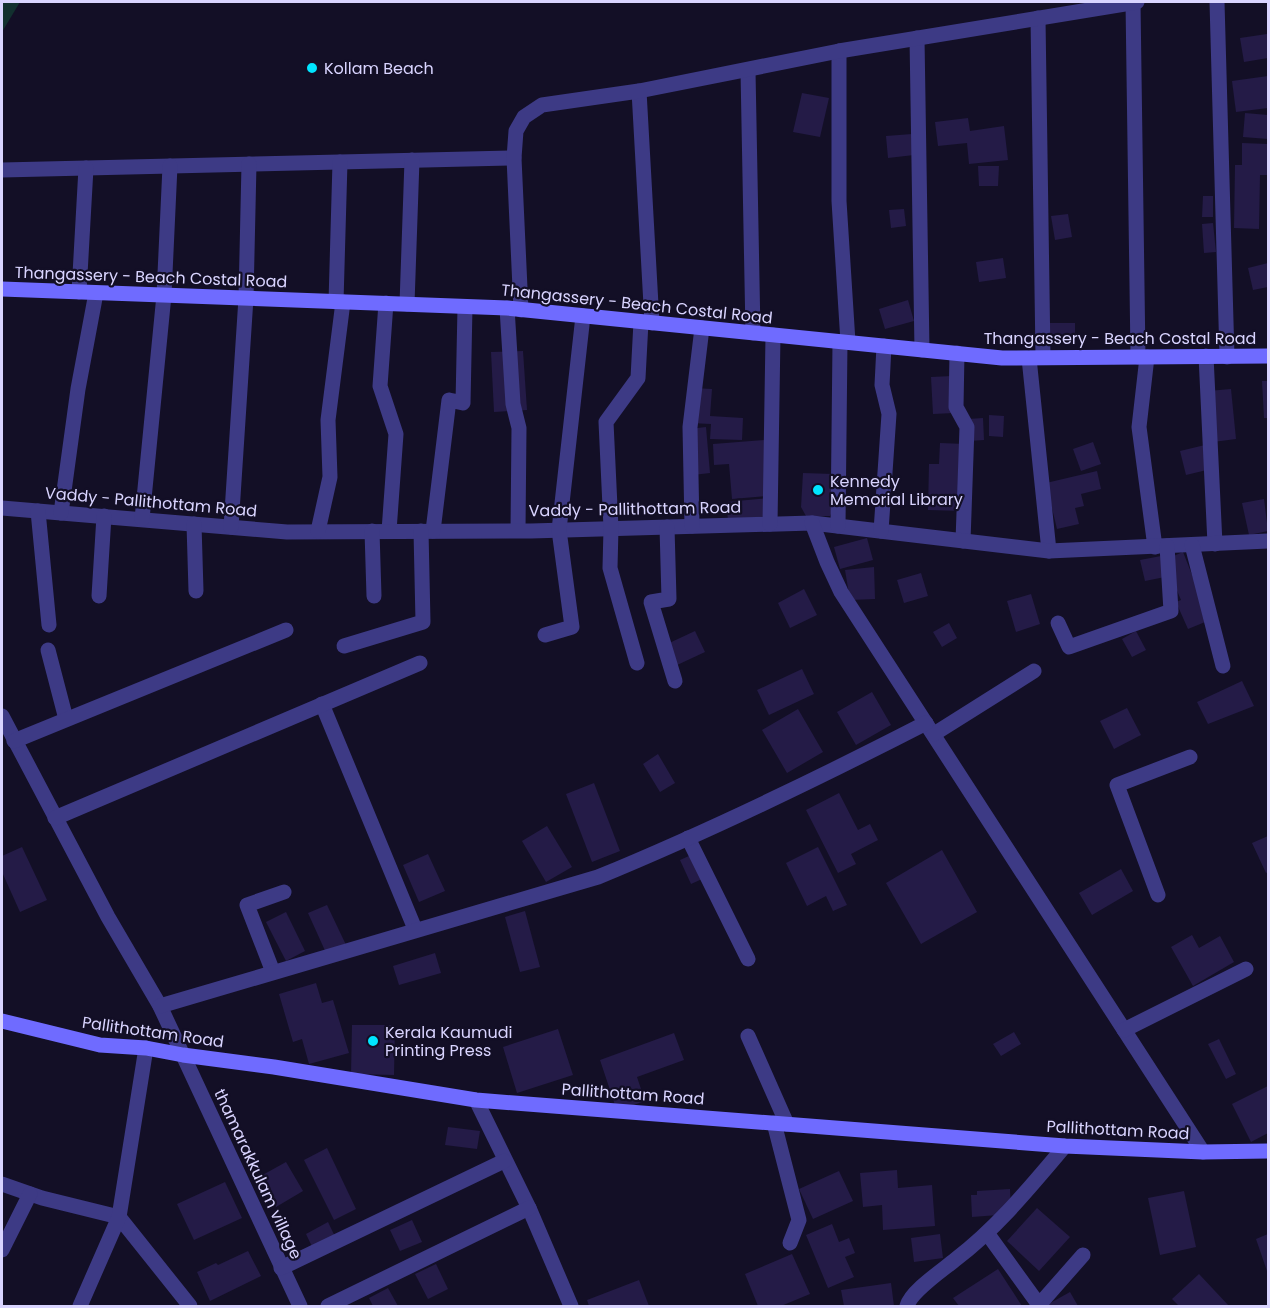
<svg xmlns="http://www.w3.org/2000/svg" width="1270" height="1308" viewBox="0 0 1270 1308" font-family="Poppins,sans-serif">
  <rect width="100%" height="100%" fill="#130f26"/>
  <path fill="#12302f" d="M2 2H20L2 32Z"/>
  <g fill="#241b47">
    <path d="M1267 34 1268 58 1244 62 1240 38Z"/>
    <path d="M1268 76V108L1236 112 1232 81Z"/>
    <path d="M802 93 829 98 820 137 793 132Z"/>
    <path d="M1245 113 1268 115V139L1243 137Z"/>
    <path d="M968 118 970 131 1004 126 1008 160 969 164 967 143 938 146 935 122Z"/>
    <path d="M912 134 914 155 888 158 886 136Z"/>
    <path d="M1242 143 1268 144V175H1260L1259 229 1234 228 1235 165H1242Z"/>
    <path d="M978 166H999L998 186H979Z"/>
    <path d="M1203 196H1213V217H1202Z"/>
    <path d="M904 209 906 226 891 228 889 210Z"/>
    <path d="M1068 214 1072 237 1055 240 1051 216Z"/>
    <path d="M1213 223 1216 252 1204 253 1202 224Z"/>
    <path d="M1003 258 1006 278 979 282 976 262Z"/>
    <path d="M1268 263V287L1253 290 1248 268Z"/>
    <path d="M908 300 914 321 885 329 879 309Z"/>
    <path d="M1050 323H1075V343L1050 344Z"/>
    <path d="M523 351 527 410 494 412 491 352Z"/>
    <path d="M952 376 954 413 933 414 931 377Z"/>
    <path d="M1262 381H1268V418H1264Z"/>
    <path d="M693 388 712 389 710 416 743 418 742 440 710 439 711 424 690 423Z"/>
    <path d="M1231 389 1236 439 1213 442 1208 391Z"/>
    <path d="M989 415 1004 416 1003 437 989 436Z"/>
    <path d="M983 418 984 440 969 441 968 419Z"/>
    <path d="M706 427 710 473 693 475 689 429Z"/>
    <path d="M764 440 768 496 732 499 729 464 714 465 713 444Z"/>
    <path d="M1093 442 1101 464 1081 471 1073 449Z"/>
    <path d="M940 443 965 444 963 511 928 510 929 464H939Z"/>
    <path d="M1205 445 1211 469 1186 475 1180 451Z"/>
    <path d="M1097 471 1101 489 1081 494 1084 506 1075 508 1079 524 1057 529 1046 483Z"/>
    <path d="M803 473 833 474V508L830 516H806L801 507Z"/>
    <path d="M768 498 769 516 728 520 726 502Z"/>
    <path d="M1264 499 1268 531 1249 535 1242 503Z"/>
    <path d="M867 538 873 560 840 569 834 547Z"/>
    <path d="M1183 552 1210 620 1188 629 1176 602 1181 600 1164 560Z"/>
    <path d="M1161 556 1165 577 1145 581 1140 560Z"/>
    <path d="M874 567 875 599 850 600 845 570Z"/>
    <path d="M921 573 928 596 904 603 897 580Z"/>
    <path d="M804 589 817 615 790 628 778 603Z"/>
    <path d="M1031 594 1040 624 1016 632 1007 601Z"/>
    <path d="M949 623 957 638 942 647 933 632Z"/>
    <path d="M695 631 705 652 675 666 665 645Z"/>
    <path d="M1136 631 1146 650 1132 657 1122 639Z"/>
    <path d="M802 669 814 694 769 715 757 690Z"/>
    <path d="M1242 681 1254 706 1208 724 1197 702Z"/>
    <path d="M872 692 891 725 856 745 837 712Z"/>
    <path d="M1127 708 1141 735 1114 749 1100 721Z"/>
    <path d="M798 709 823 752 787 773 762 730Z"/>
    <path d="M658 754 675 783 660 792 643 764Z"/>
    <path d="M594 783 620 851 592 862 566 794Z"/>
    <path d="M839 793 858 830 870 824 878 840 851 854 856 864 838 873 806 810Z"/>
    <path d="M547 826 572 867 546 882 522 841Z"/>
    <path d="M1268 836V872L1266 873 1252 843Z"/>
    <path d="M22 847 47 900 20 912 2 872V856Z"/>
    <path d="M818 847 847 905 833 911 826 896 807 906 786 863Z"/>
    <path d="M942 850 977 912 921 944 886 883Z"/>
    <path d="M700 851 711 875 691 884 680 860Z"/>
    <path d="M428 854 445 891 419 902 403 865Z"/>
    <path d="M1121 869 1133 891 1092 915 1079 893Z"/>
    <path d="M327 905 347 947 327 955 308 913Z"/>
    <path d="M525 911 540 967 520 972 505 917Z"/>
    <path d="M286 912 305 951 286 961 266 922Z"/>
    <path d="M1192 935 1199 948 1220 936 1234 962 1193 986 1171 947Z"/>
    <path d="M435 953 441 973 399 985 393 966Z"/>
    <path d="M316 983 322 1003 333 1000 349 1053 309 1064 302 1039 293 1042 279 994Z"/>
    <path d="M352 1025H395L394 1075 351 1074Z"/>
    <path d="M558 1029 573 1075 517 1093 503 1047Z"/>
    <path d="M1014 1032 1021 1044 1001 1056 993 1044Z"/>
    <path d="M674 1033 684 1060 637 1077 645 1101 617 1111 600 1060Z"/>
    <path d="M1219 1039 1236 1074 1226 1079 1208 1044Z"/>
    <path d="M1268 1086V1133L1251 1142 1232 1104Z"/>
    <path d="M448 1127 480 1131 477 1149 445 1145Z"/>
    <path d="M327 1148 356 1209 334 1220 304 1160Z"/>
    <path d="M286 1162 303 1191 276 1207 259 1177Z"/>
    <path d="M897 1170 898 1188 932 1185 935 1226 883 1230 882 1205 863 1207 860 1173Z"/>
    <path d="M839 1171 853 1201 813 1219 799 1189Z"/>
    <path d="M225 1182 242 1218 194 1240 177 1204Z"/>
    <path d="M1010 1189 1011 1214 972 1217 971 1195H977V1191Z"/>
    <path d="M1184 1191 1196 1247 1160 1255 1148 1198Z"/>
    <path d="M1037 1208 1070 1237 1039 1271 1007 1241Z"/>
    <path d="M412 1220 422 1242 400 1251 390 1230Z"/>
    <path d="M328 1222 339 1245 317 1257 306 1234Z"/>
    <path d="M832 1224 839 1242 849 1238 855 1253 845 1257 854 1277 828 1288 806 1235Z"/>
    <path d="M940 1234 943 1258 914 1262 911 1238Z"/>
    <path d="M1268 1234V1274L1256 1239Z"/>
    <path d="M248 1251 261 1276 210 1301 197 1272 216 1263 218 1265Z"/>
    <path d="M792 1254 810 1294 781 1306H758L745 1274Z"/>
    <path d="M436 1264 448 1289 428 1299 415 1274Z"/>
    <path d="M998 1269 1022 1306H959L953 1298Z"/>
    <path d="M1199 1274 1229 1306H1179L1172 1299Z"/>
    <path d="M639 1280 649 1306H589L587 1300Z"/>
    <path d="M891 1283 894 1306H844L841 1290Z"/>
    <path d="M388 1288 398 1306H373L369 1298Z"/>
    <path d="M1070 1292 1078 1306H1045Z"/>
  </g>
  <g fill="none" stroke-linecap="round" stroke-linejoin="round">
    <g stroke="#3d3a85" stroke-width="15">
      <path d="M1133 2 1138 357"/>
      <path d="M1217 2 1227 357"/>
      <path d="M1038 18 1043 357"/>
      <path d="M917 38 922 350"/>
      <path d="M839 51V201L848 342"/>
      <path d="M748 71 753 333"/>
      <path d="M639 91 652 323"/>
      <path d="M2 170 514 158"/>
      <path d="M79 292 86 168"/>
      <path d="M336 302 340 162"/>
      <path d="M386 303 380 386 396 434 389 531"/>
      <path d="M407 304 412 160"/>
      <path d="M507 308 513 404 519 428 518 530"/>
      <path d="M521 310 514 158 516 131 524 117 542 105 639 91 839 51 1137 2"/>
      <path d="M957 353 956 407 967 427 963 541"/>
      <path d="M1206 356 1215 544"/>
      <path d="M1147 357 1139 427 1155 547"/>
      <path d="M1029 358 1049 551"/>
      <path d="M2 508 287 532 531 531 812 523 1049 551 1268 541"/>
      <path d="M38 511 49 625"/>
      <path d="M61 513 78 389 96 293"/>
      <path d="M142 519 164 295 170 166"/>
      <path d="M812 523 827 562 841 592 1203 1152"/>
      <path d="M194 524 196 591"/>
      <path d="M770 524 773 335"/>
      <path d="M692 526 690 427 702 328"/>
      <path d="M838 526 840 342"/>
      <path d="M231 527 246 298 249 164"/>
      <path d="M667 527 669 599 651 602 675 681"/>
      <path d="M318 531 330 477 328 420 343 302"/>
      <path d="M372 531 374 596"/>
      <path d="M433 531 449 400 463 403 465 307"/>
      <path d="M881 531 889 414 882 385 884 346"/>
      <path d="M1192 545 1223 666"/>
      <path d="M99 596 104 516"/>
      <path d="M1058 623 1069 647 1171 611 1167 546"/>
      <path d="M545 635 572 627 559 530 583 316"/>
      <path d="M344 646 423 622 421 531"/>
      <path d="M48 650 66 719"/>
      <path d="M637 663 610 568 611 528 606 422 638 378 641 322"/>
      <path d="M322 704 415 929"/>
      <path d="M2 716 108 917 160 1006 300 1306"/>
      <path d="M934 734 1034 671"/>
      <path d="M14 741 286 630"/>
      <path d="M55 818 420 663"/>
      <path d="M688 838 748 959"/>
      <path d="M1158 895 1117 785 1190 757"/>
      <path d="M273 972 247 905 284 892"/>
      <path d="M160 1006 598 877C710 831 819 778 926 723"/>
      <path d="M1124 1030 1246 969"/>
      <path d="M748 1036 787 1124"/>
      <path d="M476 1100 529 1208 571 1306"/>
      <path d="M774 1123 799 1220 790 1243"/>
      <path d="M2 1184 42 1198 119 1217 190 1306"/>
      <path d="M987 1233 1039 1305 1083 1255"/>
      <path d="M2 1250 30 1194"/>
      <path d="M281 1268 504 1161"/>
      <path d="M80 1306 119 1217 146 1048"/>
      <path d="M328 1306 529 1208"/>
      <path d="M907 1306C911 1291 943 1270 956 1259 998 1227 1031 1186 1065 1146"/>
    </g>
    <g stroke="#6f6bff" stroke-width="15">
      <path d="M2 289 507 308 1002 358 1268 356"/>
      <path d="M2 1021 100 1045 146 1048 183 1055 274 1067 476 1100 1065 1146 1203 1152 1268 1151"/>
    </g>
  </g>
  <g fill="#00e5ff" stroke="#130f26" stroke-width="2">
    <circle cx="312" cy="68" r="6"/>
    <circle cx="818" cy="490" r="6"/>
    <circle cx="373" cy="1041" r="6"/>
  </g>
  <g text-anchor="middle" dominant-baseline="central" stroke-width="4.5" stroke-linejoin="round" paint-order="stroke">
    <g font-size="16" fill="#d9d4ff" stroke="#130f26" text-anchor="start">
      <text x="324" y="68">Kollam Beach</text>
      <text x="830" y="481">Kennedy<tspan x="830" dy="18">Memorial Library</tspan></text>
      <text x="385" y="1032">Kerala Kaumudi<tspan x="385" dy="18">Printing Press</tspan></text>
    </g>
    <g font-size="16" fill="#d9d4ff" stroke="#130f26">
      <text transform="translate(151 277) rotate(2)">Thangassery - Beach Costal Road</text>
      <text transform="translate(637 304) rotate(6)">Thangassery - Beach Costal Road</text>
      <text x="1120" y="338">Thangassery - Beach Costal Road</text>
      <text transform="translate(151 502) rotate(5)">Vaddy - Pallithottam Road</text>
      <text transform="translate(635 509) rotate(-1)">Vaddy - Pallithottam Road</text>
      <text transform="translate(153 1032) rotate(8)">Pallithottam Road</text>
      <text transform="translate(633 1094) rotate(4)">Pallithottam Road</text>
      <text transform="translate(1118 1130) rotate(3)">Pallithottam Road</text>
      <text transform="translate(258 1174) rotate(65)">thamarakkulam village</text>
    </g>
  </g>
  <rect width="1270" height="1308" fill="none" stroke="#d9d4ff" stroke-width="6"/>
</svg>
